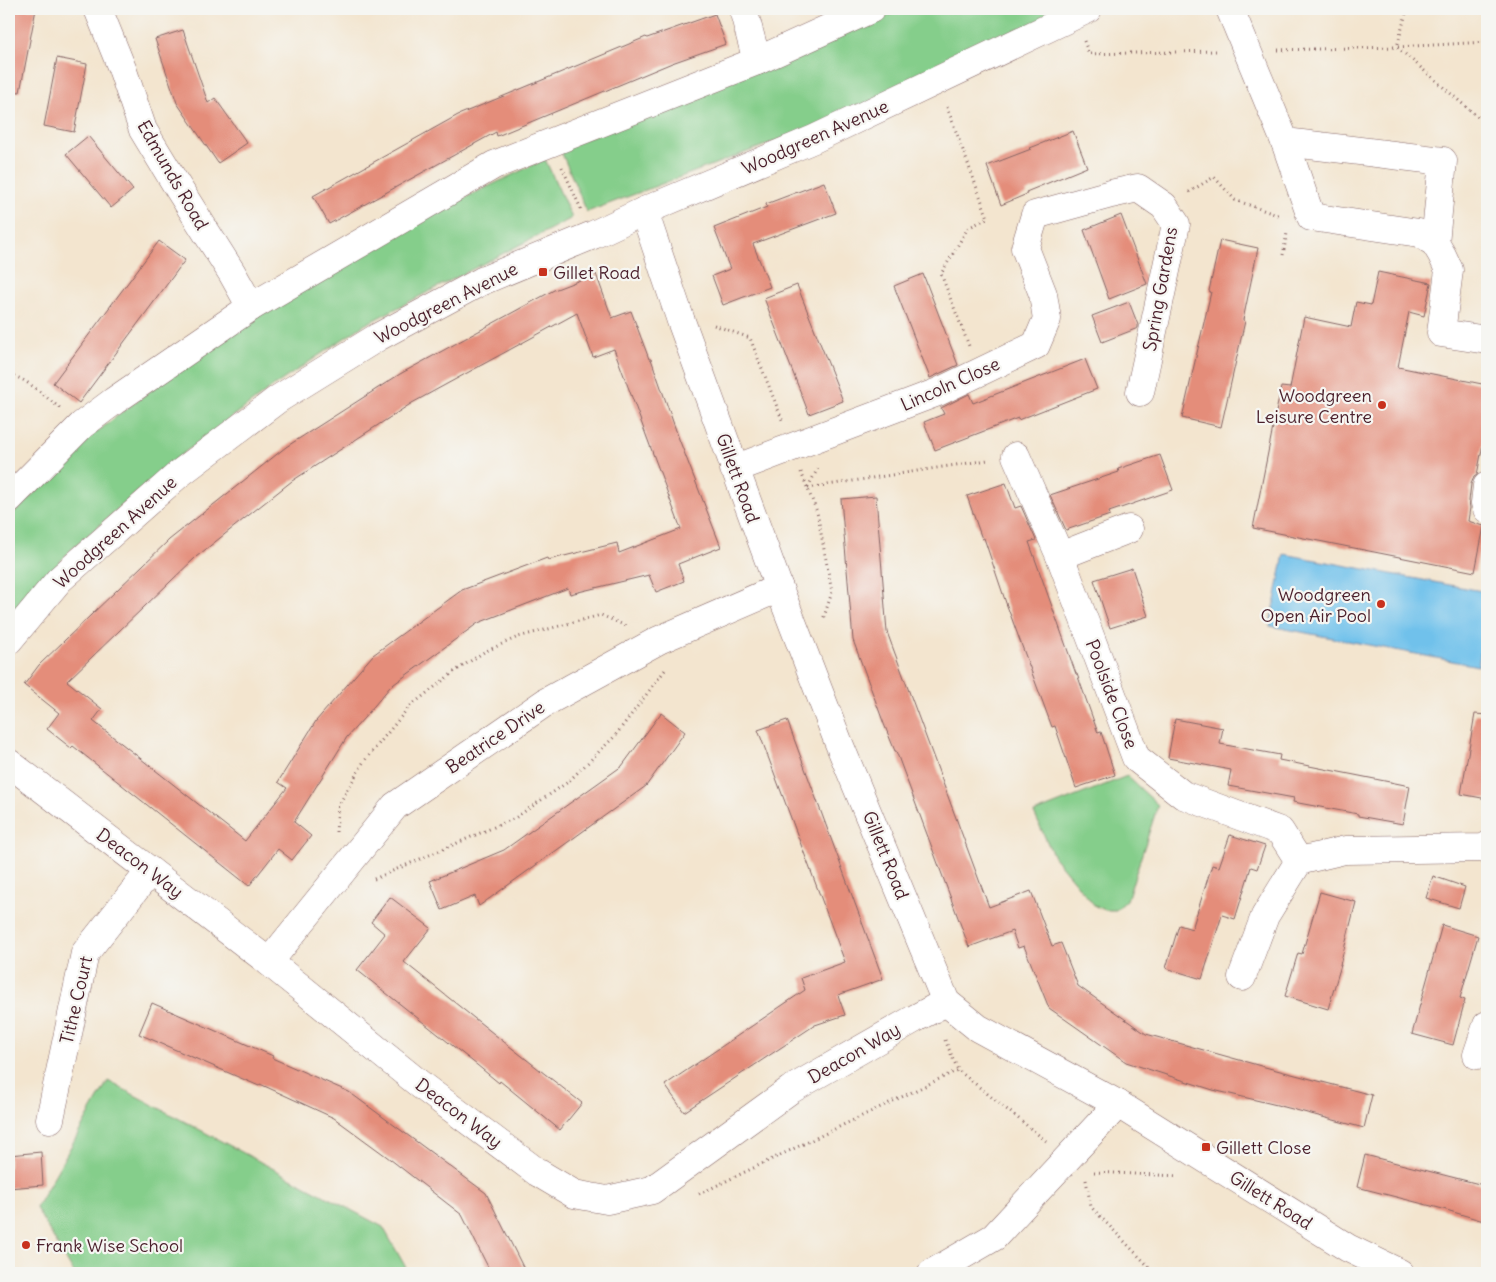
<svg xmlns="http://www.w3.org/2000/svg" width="1496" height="1282" viewBox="0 0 1496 1282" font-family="Delius,sans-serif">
  <rect width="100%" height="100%" fill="#f6f6f2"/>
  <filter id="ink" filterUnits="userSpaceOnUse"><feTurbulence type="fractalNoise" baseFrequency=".02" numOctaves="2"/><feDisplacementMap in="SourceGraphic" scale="10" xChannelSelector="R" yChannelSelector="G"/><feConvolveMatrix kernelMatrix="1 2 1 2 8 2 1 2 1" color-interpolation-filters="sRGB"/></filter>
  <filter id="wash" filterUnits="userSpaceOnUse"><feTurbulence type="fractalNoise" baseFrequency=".0096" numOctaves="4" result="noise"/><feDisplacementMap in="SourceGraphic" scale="20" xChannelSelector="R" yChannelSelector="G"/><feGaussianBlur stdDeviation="1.12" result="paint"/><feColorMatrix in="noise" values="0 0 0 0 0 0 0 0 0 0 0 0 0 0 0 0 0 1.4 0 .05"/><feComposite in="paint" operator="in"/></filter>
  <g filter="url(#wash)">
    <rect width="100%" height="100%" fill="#f3e5cf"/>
    <g fill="#85ce8b" stroke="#68765b">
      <path d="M904 9H1050L1053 16 838 118 587 212 560 149Z"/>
      <path d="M545 159 572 218 364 325 278 383 173 461 71 550 9 616V518L93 435 135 402 265 308 390 234Z"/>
      <path d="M1127 776 1158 805 1127 900 1116 910H1105L1095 906 1054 857 1034 813Z"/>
      <path d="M108 1081 383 1227 409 1273H74L36 1208Z"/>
    </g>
    <path fill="#70c1eb" stroke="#5d708b" d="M1284 554 1487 592V617L1478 666 1270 626Z"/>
    <g id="blocks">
      <g fill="#e48d7a" fill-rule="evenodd">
        <path d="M9 9H36L20 92 9 91Z"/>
        <path d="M715 14 726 44 672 63 497 136 496 132 329 224 313 196 458 115 646 37 647 38Z"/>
        <path d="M183 30 208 103 215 98 247 143 218 163 177 103 155 39Z"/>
        <path d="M57 58 87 64 74 132 44 126Z"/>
        <path d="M1073 131 1087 167 1026 192 1027 194 1001 205 987 166 1031 149 1030 148Z"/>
        <path d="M88 136 133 190 111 208 66 154Z"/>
        <path d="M824 182 836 213 753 244 770 287 723 305 712 276 730 269 714 228 767 207 766 204Z"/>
        <path d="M1121 215 1147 284 1109 299 1084 230Z"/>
        <path d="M1220 240 1258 248 1243 320 1245 321 1221 427 1182 418 1211 292 1209 291Z"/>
        <path d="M159 241 185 260 79 403 53 383Z"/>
        <path d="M1378 272 1431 283 1424 316 1409 312 1398 367 1487 385V423L1477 475 1474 477 1471 484 1469 501 1470 508 1468 521 1484 526 1475 572 1253 528 1281 387 1290 388 1304 317 1351 327 1356 302 1371 305Z"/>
        <path d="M596 274 612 318 631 311 649 359H651L679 439 721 547 678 564 684 581 656 592 649 575 570 594 568 588 478 623 390 687 364 718 347 737 294 822 311 836 292 860 278 849 249 886 73 746 71 748 47 729 59 713 24 685 39 665 169 540 286 447 400 374 554 290ZM577 313 593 357 614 349 681 529 619 553 617 543 548 560 547 558 462 590 373 655 316 721 278 782 287 788 245 841 93 721 102 709 67 681 196 557 292 481 412 403Z"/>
        <path d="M923 274 958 365 930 378 894 286Z"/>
        <path d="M797 285 843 401 809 414 764 298Z"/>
        <path d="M1129 302 1138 325V328L1102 342 1092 316Z"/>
        <path d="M1085 359 1097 389 1018 420V418L935 450 924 422 944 414 941 408 969 394 973 403Z"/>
        <path d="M1160 455 1173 490 1109 512 1110 515 1066 530 1050 495 1119 472 1118 469Z"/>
        <path d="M1006 483 1015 508 1021 506 1036 540 1029 542 1076 674H1077L1098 733 1101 732 1115 775 1076 788 1055 726 1052 727 1006 603 984 538 982 539 967 496Z"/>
        <path d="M876 496 887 632 989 907 1031 891 1052 946 1061 943 1078 986 1146 1034 1261 1066 1372 1095 1364 1128 1277 1105 1213 1090 1126 1062 1049 1008 1024 946 1018 948 1012 931 969 947 896 751H895L884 724 853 640 841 499Z"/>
        <path d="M1132 568 1148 616 1110 628 1094 580Z"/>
        <path d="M661 713 685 732 646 786 479 906 475 896 442 910 430 881 504 850 622 766Z"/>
        <path d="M1475 714 1487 715V799L1461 794Z"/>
        <path d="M1175 719 1223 728 1220 744 1280 755 1279 760 1410 786 1403 824 1358 816V814L1293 802 1294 798 1228 786 1231 770 1168 758Z"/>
        <path d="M787 720 883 979 838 995 845 1015 815 1025 684 1112 665 1085 805 990 801 978 845 962 758 730Z"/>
        <path d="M1230 835 1265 846 1257 869 1251 867 1235 919 1222 915 1202 979 1166 968 1179 925 1192 929 1212 865 1219 867Z"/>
        <path d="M1433 876 1465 887 1459 908 1426 898Z"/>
        <path d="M1320 892 1356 902 1340 965H1341L1328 1009 1285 996 1298 953 1302 954Z"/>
        <path d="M390 897 431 928 404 962 499 1038 582 1103 560 1130 500 1081 499 1083 477 1065 357 970 385 934 371 922Z"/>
        <path d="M1442 925 1478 936 1460 998 1465 1000 1453 1045 1412 1034Z"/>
        <path d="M152 1003 273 1056 272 1058 349 1092 402 1131 486 1193 526 1273H491L462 1215 386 1156 334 1118 260 1084 259 1086 139 1034Z"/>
        <path d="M41 1152 43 1185 9 1188V1155Z"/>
        <path d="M1365 1155 1487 1186V1222L1443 1209 1357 1187Z"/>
      </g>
    </g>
  </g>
  <g filter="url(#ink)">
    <use href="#blocks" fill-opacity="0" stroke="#856464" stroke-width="1"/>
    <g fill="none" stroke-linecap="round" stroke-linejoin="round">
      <g stroke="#856464" stroke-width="29">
        <g id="minor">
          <path d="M98 9 123 71 143 130 177 186 232 273 251 307"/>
          <path d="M743 9 757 61"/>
          <path d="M1230 9 1285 142 1311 217 1419 233 1435 243 1442 255 1449 270 1441 333 1487 340"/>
          <path d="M1285 142 1443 161 1435 243"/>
          <path d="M644 211 681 321 779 588 838 741 946 1002 978 1028 1118 1104 1348 1248 1400 1273"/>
          <path d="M1016 456 1060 556 1136 758 1183 795 1280 831 1299 861 1345 850 1485 848 1487 846"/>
          <path d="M734 469 938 392 1036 345 1047 319 1043 294 1025 248 1035 215 1111 194 1138 188 1164 206 1176 224 1140 392"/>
          <path d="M1487 486 1485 503 1487 509"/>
          <path d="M9 499 82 425 114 401 251 307 494 165 757 61 871 9"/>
          <path d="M1060 556 1129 529"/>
          <path d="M9 640 59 580 179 474 278 399 378 337 482 281 593 235 644 211 814 139 1088 9"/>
          <path d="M9 763 269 962 422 1086 537 1172 574 1194 607 1200 652 1190 790 1090 914 1019 946 1002"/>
          <path d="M269 962 395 806 546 702 659 640 779 588"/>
          <path d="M1242 977 1265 916 1299 861"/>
          <path d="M1477 1055 1487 1025"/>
          <path d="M50 1119 85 953 150 871"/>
          <path d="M932 1273 994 1237 1118 1104"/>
        </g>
      </g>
      <g stroke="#856464" stroke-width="3" stroke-dasharray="1 4" stroke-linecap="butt">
        <path d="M1407 9 1397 47 1487 125"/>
        <path d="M1084 41 1089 54 1216 51"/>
        <path d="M1278 50 1397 47 1487 42"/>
        <path d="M947 107 988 218 968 228 941 274 969 346"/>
        <path d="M562 167 581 209"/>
        <path d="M1189 192 1214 177 1235 200 1277 215 1280 214"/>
        <path d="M1283 255 1287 233"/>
        <path d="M714 325 750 338 783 422"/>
        <path d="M9 375C26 377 46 398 60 408"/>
        <path d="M801 472 817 512 832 592 823 620"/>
        <path d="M808 487 818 468"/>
        <path d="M808 488 988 460"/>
        <path d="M336 832 338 806 363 763 409 707 454 672 484 652 518 637 601 615 626 626"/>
        <path d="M374 879 515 818 568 782 615 736 665 670"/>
        <path d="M945 1040 958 1070 1046 1141"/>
        <path d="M1094 1172 1178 1176"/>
        <path d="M1086 1180 1091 1207 1155 1273"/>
        <path d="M699 1194 958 1070"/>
      </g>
      <use href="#minor" stroke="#fff" stroke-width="28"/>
    </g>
  </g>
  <g fill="#c8321e" stroke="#f6f6f2" stroke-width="2">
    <rect x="538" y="267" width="10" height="10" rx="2.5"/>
    <circle cx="1382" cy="405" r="5"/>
    <circle cx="1381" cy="604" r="5"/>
    <rect x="1201" y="1142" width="10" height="10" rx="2.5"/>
    <circle cx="26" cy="1245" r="5"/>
  </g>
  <g text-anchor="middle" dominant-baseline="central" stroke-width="4.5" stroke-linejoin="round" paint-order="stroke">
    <g font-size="18" fill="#4a1f2b" stroke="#f6f6f2">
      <text transform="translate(815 137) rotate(-24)">Woodgreen Avenue</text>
      <text transform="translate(173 175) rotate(60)">Edmunds Road</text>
      <text transform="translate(1160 289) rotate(-80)">Spring Gardens</text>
      <text transform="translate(446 303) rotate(-27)">Woodgreen Avenue</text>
      <text transform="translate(950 384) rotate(-24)">Lincoln Close</text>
      <text transform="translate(738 478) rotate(70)">Gillett Road</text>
      <text transform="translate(115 532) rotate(-42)">Woodgreen Avenue</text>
      <text transform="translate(1112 694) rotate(69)">Poolside Close</text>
      <text transform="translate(495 737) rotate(-34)">Beatrice Drive</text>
      <text transform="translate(886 855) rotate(68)">Gillett Road</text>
      <text transform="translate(140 863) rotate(37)">Deacon Way</text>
      <text transform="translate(76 1000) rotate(-77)">Tithe Court</text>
      <text transform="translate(854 1053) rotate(-30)">Deacon Way</text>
      <text transform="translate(459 1113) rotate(37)">Deacon Way</text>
      <text transform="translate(1271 1200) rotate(32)">Gillett Road</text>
    </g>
    <g font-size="18" fill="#4a1f2b" stroke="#f6f6f2" text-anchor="start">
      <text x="553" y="272">Gillet Road</text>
      <text x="1372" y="395" text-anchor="end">Woodgreen<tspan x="1372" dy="21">Leisure Centre</tspan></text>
      <text x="1371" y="594" text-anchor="end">Woodgreen<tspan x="1371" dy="21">Open Air Pool</tspan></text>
      <text x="1216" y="1147">Gillett Close</text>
      <text x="36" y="1245">Frank Wise School</text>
    </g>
  </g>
  <rect width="1496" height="1282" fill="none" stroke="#f6f6f2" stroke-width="30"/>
</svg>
